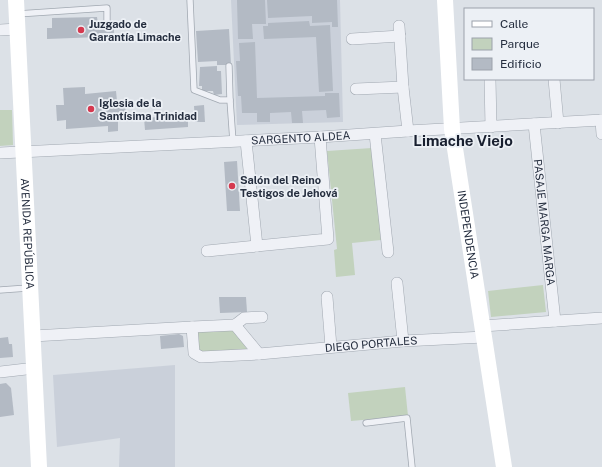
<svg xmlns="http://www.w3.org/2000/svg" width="602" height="467" viewBox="0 0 602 467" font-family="'Public Sans',sans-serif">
  <rect width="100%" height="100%" fill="#dce1e7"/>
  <g fill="#cad0da">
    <path d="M231 0H340L343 122 237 125Z"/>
    <path d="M175 365V467H119L120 438 57 447 53 375Z"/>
  </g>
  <g fill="#c2d2bd">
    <path d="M0 110H12L13 145 0 146Z"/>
    <path d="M372 148 381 240 352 243 355 275 336 277 334 250 337 249 327 151Z"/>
    <path d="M543 285 546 312 491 317 488 291Z"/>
    <path d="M234 330 247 349 243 351 196 352V331Z"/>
    <path d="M405 387 408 416 351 421 348 393Z"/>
  </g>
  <g fill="#b3bac4">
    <path d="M237 0H265L266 24H252L253 39H238Z"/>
    <path d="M267 0H337L338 27H332V22L312 23V16L268 18Z"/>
    <path d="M97 17 98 24H114V33H99V37L47 39V28H52V18Z"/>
    <path d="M309 21 310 26 330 25 333 91 319 92 316 37 264 39 263 26H268V23Z"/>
    <path d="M229 29 231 65H217V61L198 62 196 31Z"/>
    <path d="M255 42 257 98 325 96V93H339L340 117 327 118 326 110 302 111 303 123H292L291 112 270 113V122H257V113H242L241 96H238L236 61H240L239 43Z"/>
    <path d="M217 66V71H221L222 94 214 95 213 91H202V86H199L200 67Z"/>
    <path d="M85 87V94L116 91 117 101 122 103 126 106 125 112 118 117V131L108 132V126L66 129V120L57 121 56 105H64L63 88Z"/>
    <path d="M204 105 205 122H195L194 106Z"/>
    <path d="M188 115V127L145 130 144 118Z"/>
    <path d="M237 161 240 211H227L224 162Z"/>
    <path d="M219 297H246L247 312 220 313Z"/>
    <path d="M179 334 183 336 184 347 161 349 160 336Z"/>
    <path d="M8 337 9 344H12L13 357 0 358V338Z"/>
    <path d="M6 383 11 388 14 415 0 417V384Z"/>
  </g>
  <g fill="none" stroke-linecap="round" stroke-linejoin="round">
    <g stroke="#a1a8b1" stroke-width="7">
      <g id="lane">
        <path d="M190 0 194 90 220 100H230L233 142"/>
        <path d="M17 14 107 8V21"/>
        <path d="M229 66 230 100"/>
        <path d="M0 290 28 288"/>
        <path d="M366 423 407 418 412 467"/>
      </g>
    </g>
    <g stroke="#a1a8b1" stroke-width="12">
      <g id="street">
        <path d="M399 26 403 87 408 131"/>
        <path d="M0 30 18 29"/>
        <path d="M352 39 400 36"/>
        <path d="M490 79 491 127"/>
        <path d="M554 79 558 123"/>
        <path d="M356 89 403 87"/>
        <path d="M601 120 602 134"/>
        <path id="s1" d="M534 124 555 321"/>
        <path d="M375 134 388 252"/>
        <path d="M246 141 257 246"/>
        <path id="s2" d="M0 153 320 137 408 131 602 120"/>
        <path d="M207 251 328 239 320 137"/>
        <path d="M397 283 403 341"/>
        <path d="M327 297 331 347"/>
        <path d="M235 325 244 318 262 317"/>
        <path d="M482 326 602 318"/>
        <path d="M192 327 235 325 259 354"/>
        <path id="s3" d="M33 336 192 327 194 353 201 357 259 354 403 341 484 337"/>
        <path d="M0 372 35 368"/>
      </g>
    </g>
    <use href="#lane" stroke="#eff1f6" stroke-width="5.5"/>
    <use href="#street" stroke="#eff1f6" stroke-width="11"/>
    <g stroke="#fff" stroke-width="16">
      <path id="s4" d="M16 0 39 467"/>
      <path id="s5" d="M445 0 452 129 504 467"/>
    </g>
  </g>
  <g fill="#d5394f" stroke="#ecf0f5" stroke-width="1.5">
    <circle cx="81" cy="30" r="4"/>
    <circle cx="91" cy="109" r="4"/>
    <circle cx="232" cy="186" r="4"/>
  </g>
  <g text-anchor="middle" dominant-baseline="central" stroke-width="3.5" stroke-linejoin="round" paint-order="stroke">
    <g font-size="11" font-weight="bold" fill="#252e3f" stroke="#ecf0f5" text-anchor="start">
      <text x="89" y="24">Juzgado de<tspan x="89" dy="13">Garantía Limache</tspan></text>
      <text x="99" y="103">Iglesia de la<tspan x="99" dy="13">Santísima Trinidad</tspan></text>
      <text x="240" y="180">Salón del Reino<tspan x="240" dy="13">Testigos de Jehová</tspan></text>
    </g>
    <g font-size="11" fill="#252e3f" stroke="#ecf0f5">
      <text stroke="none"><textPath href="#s2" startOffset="301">SARGENTO ALDEA</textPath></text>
      <text stroke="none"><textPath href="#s1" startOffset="99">PASAJE MARGA MARGA</textPath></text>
      <text stroke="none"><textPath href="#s4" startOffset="234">AVENIDA REPÚBLICA</textPath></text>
      <text stroke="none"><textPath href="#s5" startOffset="236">INDEPENDENCIA</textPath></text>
      <text stroke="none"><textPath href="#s3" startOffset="364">DIEGO PORTALES</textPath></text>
    </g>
    <g font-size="15" font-weight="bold" fill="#181f2f" stroke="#ecf0f5">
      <text x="463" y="140">Limache Viejo</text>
    </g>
  </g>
  <rect x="464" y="8" width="130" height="72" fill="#ecf0f5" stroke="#9ca2ac"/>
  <rect x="472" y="21" width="20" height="6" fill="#ffffff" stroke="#9ca2ac"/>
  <text x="500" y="28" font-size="12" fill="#252e3f">Calle</text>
  <rect x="472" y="38" width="20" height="12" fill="#c2d2bd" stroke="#9ca2ac"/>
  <text x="500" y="48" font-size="12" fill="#252e3f">Parque</text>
  <rect x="472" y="58" width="20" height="12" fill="#b3bac4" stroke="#9ca2ac"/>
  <text x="500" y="68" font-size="12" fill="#252e3f">Edificio</text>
</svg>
